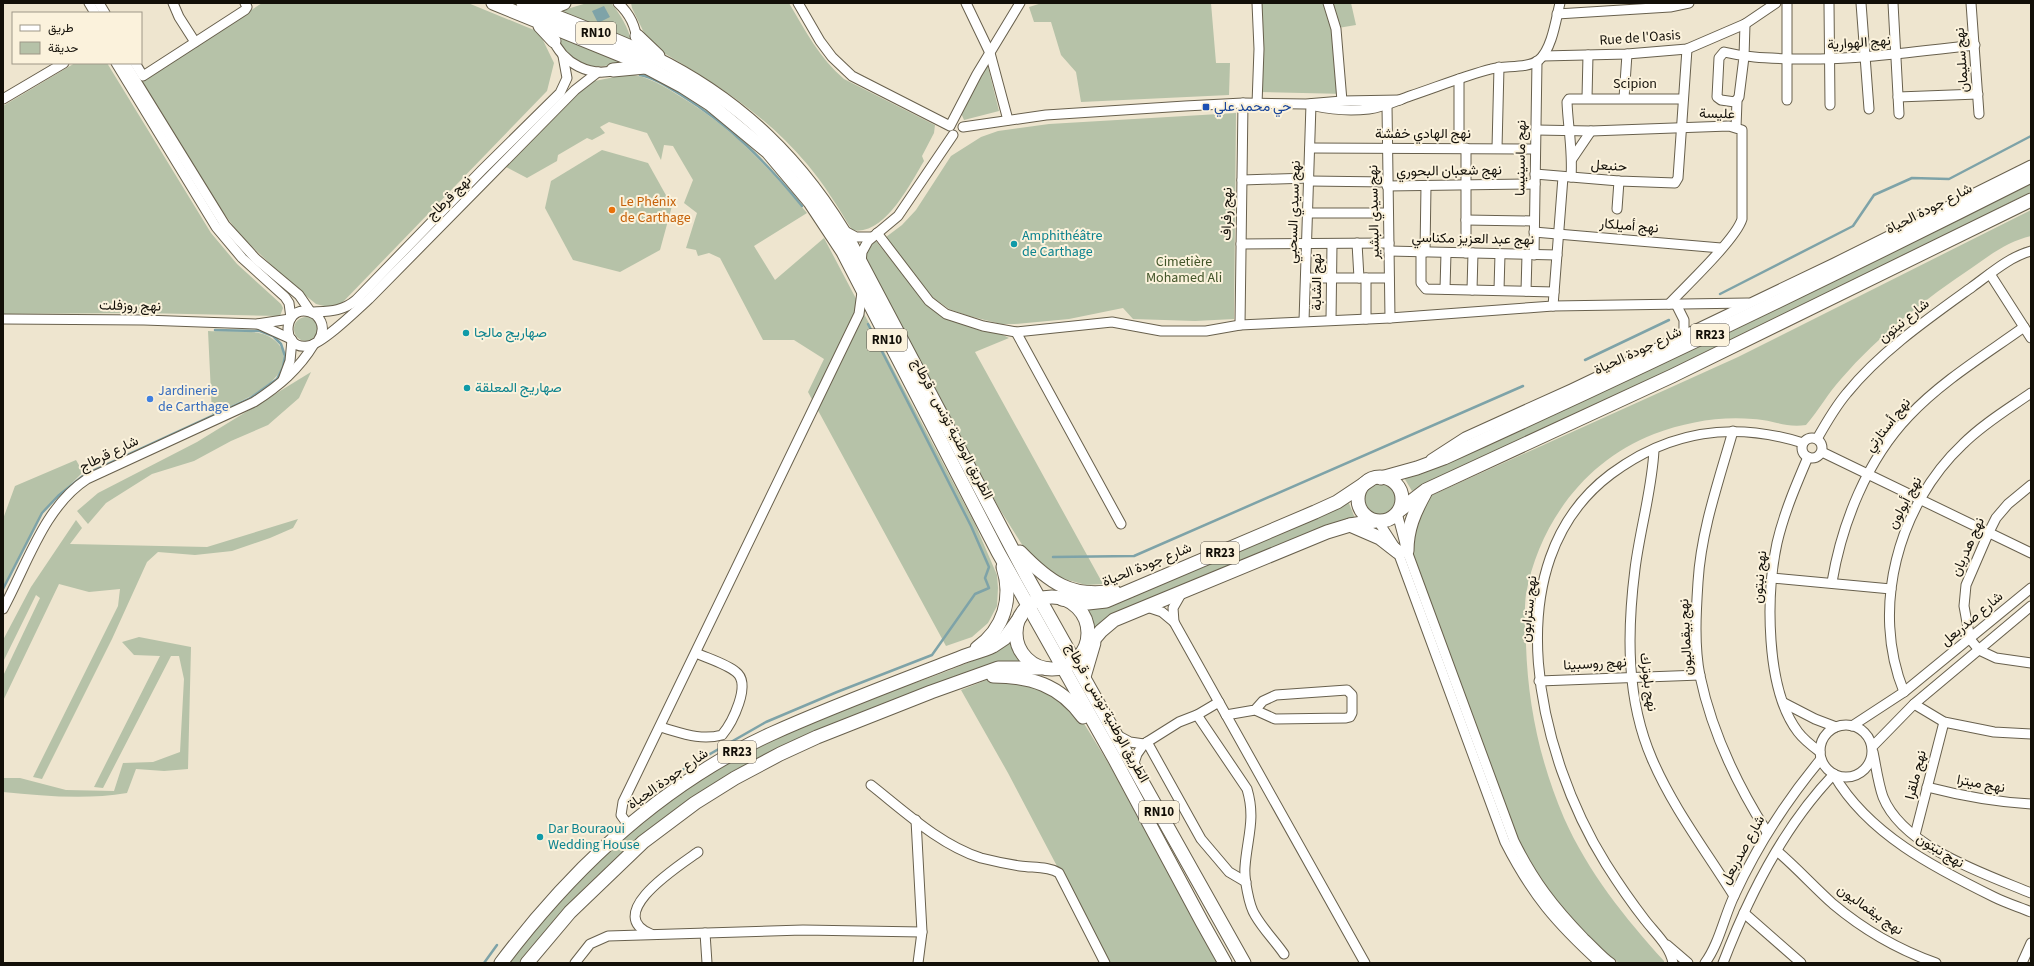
<svg xmlns="http://www.w3.org/2000/svg" width="2034" height="966" viewBox="0 0 2034 966" font-family="'Source Sans 3',Vazirmatn,sans-serif">
  <rect width="100%" height="100%" fill="#eee5cf"/>
  <g fill="#b6c2a8">
    <path d="M262 3H468L534 30 541 36 554 63 547 91 341 304 328 307 316 304 288 281 240 235 217 204 141 83Z"/>
    <path d="M587 3H611C621 15 627 26 632 42L623 61C593 73 573 65 556 38L561 14 567 9Z"/>
    <path d="M631 3H789C805 30 820 59 844 79L935 125 934 133 922 156 924 161C910 184 884 237 852 230 838 207 824 184 807 164 765 114 711 80 655 48L648 41 632 8Z"/>
    <path d="M1042 3H1211L1216 63H1230L1229 95 1081 102 1076 72 1061 55 1051 22H1034L1029 7Z"/>
    <path d="M1258 3H1351L1356 25 1338 28 1346 94 1258 92Z"/>
    <path d="M75 63H107L211 233 237 264 281 304 283 308 280 316 142 313 3 314V106Z"/>
    <path d="M982 67H988L999 111 964 120 961 113Z"/>
    <path d="M629 74C649 77 664 86 681 97 733 128 768 167 807 213L754 246 775 280 824 238 975 524 997 575 998 588 997 606 988 623 972 637 946 646 808 392 824 359 794 340H763L720 258 709 253 698 256 696 250 686 248 697 213 684 203 693 180 673 146 664 145 661 160 647 133 609 122 600 127 605 133 592 140 587 138 558 155 557 161 527 178 506 167 590 82Z"/>
    <path d="M1236 113 1234 319 1195 321 1133 319 1123 308 1069 319 1015 324H1001L969 316 949 309 932 297 886 237 902 225 916 210 951 156 981 137 998 131 1049 124Z"/>
    <path d="M602 150 648 163 672 206 660 250 620 272 573 260 545 208 551 181Z"/>
    <path d="M2031 178V192L1731 342 1412 491 1403 476Z"/>
    <path d="M2031 210V236C2009 241 1991 254 1973 267 1925 299 1879 335 1841 379 1828 393 1819 410 1806 425 1785 428 1774 420 1753 419 1720 416 1686 422 1654 434 1586 460 1539 523 1526 594 1524 610 1525 628 1526 645 1528 705 1540 762 1564 818 1588 872 1625 918 1664 961V963H1619L1600 948 1547 894 1516 840 1416 568C1410 535 1413 527 1428 497L1738 357Z"/>
    <path d="M876 241 926 304 944 317 981 331 999 333 1009 338 975 352 1103 584 1086 585 1057 577 1040 567 1026 551 999 508 866 259C866 251 868 246 876 241Z"/>
    <circle cx="306" cy="329" r="12"/>
    <path d="M208 331C224 332 249 330 263 334 272 337 280 343 283 352 291 384 234 404 212 414Z"/>
    <path d="M311 372 299 398 268 425 231 441 194 461 152 474 106 503 88 524 77 511 98 493 197 442Z"/>
    <path d="M76 460 83 472 42 513 3 589V519L15 486Z"/>
    <circle cx="1380" cy="499" r="17"/>
    <path d="M1348 501 1355 518 1338 522 1160 596 1094 629 1091 617 1084 606Z"/>
    <path d="M298 519 293 528 270 538 232 551 195 555 158 552 147 562 112 639 42 779 33 777 118 606 120 589 89 592 59 584 3 701V676L40 598 36 595 3 662V640L31 587 76 520 82 528 70 544 207 547Z"/>
    <path d="M139 637 191 647 188 769 164 771 136 769 127 793C86 800 44 796 3 792V778H20L66 790 114 791 123 763 153 762 180 752 184 679 179 656H171L103 788 94 787 160 656 134 655 122 642Z"/>
    <path d="M1012 640 1022 662 994 665 693 799 522 963H508C568 884 639 813 726 764 765 742 807 724 848 707 902 685 963 671 1012 640Z"/>
    <path d="M989 679 1050 688 1075 709 1109 764 1217 963H1108L1008 773 961 690Z"/>
  </g>
  <path fill="#7ea3a8" d="M604 6 610 17 598 23 592 11Z"/>
  <g fill="none" stroke-linecap="round" stroke-linejoin="round">
    <g stroke="#7ea3a8" stroke-width="2.5">
      <path d="M640 75C655 78 668 87 681 95 731 126 765 161 802 206"/>
      <path d="M1720 294 1853 226 1874 195 1912 178 1949 179 2031 136"/>
      <path d="M1585 360 1669 320"/>
      <path d="M1053 557 1134 556 1523 386"/>
      <path d="M3 589 42 513 58 496 84 475 249 399 277 379 283 367 285 356 281 344 273 336 260 331 215 330"/>
      <path d="M637 803 682 770 766 722 837 692 932 655 975 594 989 588 985 578 989 567 971 526 868 324"/>
      <path d="M484 963 497 945"/>
    </g>
    <g stroke="#68604d" stroke-width="11">
      <g id="minor">
        <path d="M89 3 95 13"/>
        <path d="M99 3 105 13"/>
        <path d="M173 3 179 17 195 42"/>
        <path d="M618 3C630 14 636 26 637 42"/>
        <path d="M798 3 820 41 832 57 852 76 950 126"/>
        <path d="M966 3 990 53 1008 120"/>
        <path d="M1257 3 1259 49 1257 104"/>
        <path d="M1328 3 1336 29 1342 101"/>
        <path d="M1787 3V100"/>
        <path d="M1829 3 1830 105"/>
        <path d="M1861 3 1869 109"/>
        <path d="M1893 3 1899 114"/>
        <path d="M1971 3 1979 114"/>
        <path d="M1557 14 1670 7 1689 3"/>
        <path d="M1745 24 1744 57 1739 97 1735 102 1721 100 1717 97 1719 58 1724 52C1748 58 1770 58 1794 59 1855 60 1914 52 1975 45"/>
        <path d="M552 37C562 63 591 79 618 69"/>
        <path d="M1543 56 1627 54 1687 49 1745 24 1776 3"/>
        <path d="M116 63 216 227 242 258 285 297 289 303 291 318"/>
        <path d="M125 63 225 225 256 259 299 295 310 311"/>
        <path d="M135 63 143 76 245 10 247 7 245 3"/>
        <path d="M1898 97 1978 94"/>
        <path d="M1587 98 1588 55"/>
        <path d="M1624 98 1627 54"/>
        <path d="M3 99 64 63"/>
        <path d="M1315 106C1333 110 1351 111 1369 109 1384 107 1396 101 1410 96 1437 87 1464 76 1491 69 1505 65 1527 69 1539 60 1552 49 1556 19 1560 3"/>
        <path d="M1387 106 1390 318"/>
        <path d="M951 124 977 74 1020 3"/>
        <path d="M963 127 1046 115 1185 106 1243 103 1306 104 1342 101 1400 100"/>
        <path d="M1736 127 1737 101"/>
        <path d="M1536 130 1591 131 1729 126 1742 130V219C1736 239 1686 286 1669 304"/>
        <path d="M1310 148 1535 149"/>
        <path d="M1459 148V79"/>
        <path d="M1466 148V253"/>
        <path d="M1497 148 1499 67"/>
        <path d="M1572 159 1591 131"/>
        <path d="M1535 174 1619 181 1675 183 1678 178 1687 49"/>
        <path d="M1571 177C1573 152 1568 127 1567 102L1569 99H1683"/>
        <path d="M1242 180 1309 178"/>
        <path d="M1309 181 1387 182"/>
        <path d="M1387 186 1535 184"/>
        <path d="M1617 209 1619 181"/>
        <path d="M1308 213H1388"/>
        <path d="M1466 220 1534 221"/>
        <path d="M843 230 856 237H871"/>
        <path d="M1534 232 1721 248"/>
        <path d="M877 233 929 301 946 314 983 326 1016 332 1112 322 1161 331H1206L1240 325 1390 318 1553 306 1748 303"/>
        <path d="M1357 243 1359 278"/>
        <path d="M1241 244 1389 243"/>
        <path d="M1389 251 1557 255"/>
        <path d="M1421 252V283L1426 289 1554 292"/>
        <path d="M1425 252 1426 186"/>
        <path d="M1534 255 1537 61"/>
        <path d="M861 263 862 252 868 241 898 216 953 135"/>
        <path d="M1990 274 2031 338"/>
        <path d="M1306 278H1389"/>
        <path d="M1366 278V319"/>
        <path d="M1445 289 1446 253"/>
        <path d="M1472 290 1473 253"/>
        <path d="M1499 290 1500 254"/>
        <path d="M1526 291 1527 255"/>
        <path d="M1676 304 1684 320V335"/>
        <path d="M1553 306 1563 177"/>
        <path d="M311 312C328 311 342 312 356 300L482 170 560 93 567 78 563 56"/>
        <path d="M3 319 144 320 257 324 290 319"/>
        <path d="M1331 320 1332 244"/>
        <path d="M1304 321 1311 104"/>
        <path d="M258 324 291 339"/>
        <path d="M1240 325 1243 103"/>
        <path d="M1016 332 1121 524"/>
        <path d="M318 341C324 332 324 323 316 315 284 296 277 351 308 346 322 344 357 310 369 299L575 90 598 72"/>
        <path d="M283 380 290 361 292 340"/>
        <path d="M1733 431C1719 480 1701 531 1698 582 1696 612 1694 646 1700 676 1712 733 1736 783 1767 832"/>
        <circle cx="1812" cy="448" r="10"/>
        <path d="M1817 439C1826 423 1835 407 1847 393 1880 352 1929 318 1972 287 1990 274 2009 257 2031 251"/>
        <path d="M1654 450C1652 490 1640 529 1635 569 1627 632 1626 699 1652 759 1673 808 1706 851 1734 896"/>
        <path d="M1822 452 2031 553"/>
        <path d="M1808 457C1796 485 1784 513 1777 543 1766 594 1765 689 1798 732 1804 740 1812 746 1820 752"/>
        <path d="M1431 459 1465 437 1571 389 1834 263 2031 165"/>
        <path d="M2031 485 2008 504 1996 518 1988 534 1966 585 1964 606 1970 639 1979 650 1996 658 2031 663"/>
        <path d="M1397 513 1407 551 1514 841C1534 881 1553 906 1584 938 1593 946 1601 956 1611 963"/>
        <path d="M1378 521 1398 552 1505 842C1532 895 1556 923 1600 963"/>
        <path d="M1772 578 1891 589"/>
        <path d="M1832 582C1842 523 1867 460 1909 416 1942 381 1985 355 2024 327"/>
        <path d="M1147 607 1162 612 1174 622 1365 963"/>
        <path d="M3 609C27 565 44 507 87 479L254 402C279 386 299 369 314 344"/>
        <path d="M1174 622 1173 608 1181 594"/>
        <path d="M1539 681 1700 675"/>
        <path d="M1904 692C1870 609 1898 505 1963 444 1983 424 2008 409 2031 393"/>
        <path d="M1784 703 1815 719 1836 727"/>
        <path d="M1914 704 1944 722 1994 732 2031 734"/>
        <path d="M1197 715 1247 789C1256 819 1247 838 1245 867 1244 878 1249 906 1255 915 1263 929 1275 941 1284 954"/>
        <path d="M1226 715 1255 710 1275 719 1346 718 1350 717 1352 713V695L1347 690 1276 695 1263 701 1255 710"/>
        <circle cx="1846" cy="751" r="26"/>
        <path d="M1852 726 1904 692 2031 588"/>
        <path d="M660 727C682 733 700 741 722 735 732 723 752 684 736 672 727 664 707 658 696 653"/>
        <path d="M1117 735 1130 742 1144 744"/>
        <path d="M1147 742 1201 839 1229 872 1246 882"/>
        <path d="M1872 747 1914 704 2031 606"/>
        <path d="M1873 752C1876 766 1878 783 1883 797 1903 847 1985 874 2031 893"/>
        <path d="M1133 766 1137 754 1144 744 1179 722 1197 715 1219 702"/>
        <path d="M1834 775C1868 834 1935 868 1994 897 2006 903 2019 907 2031 912"/>
        <path d="M871 785C904 811 940 845 981 858 993 861 1007 864 1020 866 1033 868 1048 866 1059 873L1105 963"/>
        <path d="M1927 787C1962 796 1995 802 2031 804"/>
        <path d="M916 820 922 932 918 963"/>
        <path d="M629 826 621 815 623 802 859 314 862 292"/>
        <path d="M1915 835 1944 722"/>
        <path d="M1777 851C1797 868 1814 887 1833 904 1864 930 1899 950 1936 963"/>
        <path d="M1744 913 1801 963"/>
        <path d="M705 933 707 963"/>
        <path d="M651 934C602 914 680 865 698 852"/>
        <path d="M1667 945 1688 963"/>
        <path d="M575 963 590 944 608 936 803 930 922 932"/>
        <path d="M1673 963C1670 946 1655 933 1645 920 1631 902 1618 883 1606 864 1539 757 1491 564 1611 474 1670 430 1733 421 1803 443"/>
        <path d="M1705 963C1719 944 1724 917 1734 896 1757 846 1786 801 1821 759"/>
        <path d="M1723 963C1749 895 1783 827 1834 774"/>
        <path d="M2022 963 2031 943"/>
      </g>
    </g>
    <g stroke="#68604d" stroke-width="15">
      <g id="highway">
        <path d="M493 3 633 60 682 86 710 104 768 152 810 202 843 252 998 552 1114 758 1202 922 1225 963"/>
        <path d="M523 3C566 21 611 37 653 57 741 100 804 162 852 246L1026 575 1244 963"/>
        <path d="M538 7H554L564 3"/>
        <path d="M540 26 554 41"/>
        <path d="M637 36 658 56"/>
        <path d="M613 70 645 67"/>
        <circle cx="1380" cy="499" r="22"/>
        <path d="M1381 478 1417 468 1444 458C1642 368 1837 274 2031 176"/>
        <path d="M1400 510 1426 490 1672 376 2031 200"/>
        <path d="M1350 525 1380 538 1398 552"/>
        <path d="M1407 551C1407 529 1414 513 1425 493"/>
        <path d="M1020 552C1048 581 1071 599 1114 591"/>
        <circle cx="1052" cy="633" r="36"/>
        <path d="M1062 599 1088 603 1106 601 1315 512 1337 502 1370 480"/>
        <path d="M977 648C1004 629 1013 598 1003 567"/>
        <path d="M1083 652 1101 631 1114 620 1327 532 1350 525 1375 521"/>
        <path d="M993 676C1030 676 1060 685 1083 717"/>
        <path d="M1084 677 1094 643"/>
        <path d="M501 963C572 869 662 784 771 734 833 706 898 682 962 657 972 653 983 651 993 646L1005 638 1021 616"/>
        <path d="M527 963 570 912 643 842 695 803 735 778 780 754 817 737 931 692 998 668H1041"/>
      </g>
    </g>
    <use href="#minor" stroke="#fff" stroke-width="9"/>
    <use href="#highway" stroke="#fff" stroke-width="13"/>
  </g>
  <rect fill="#1a4fb4" stroke="#fbf2dc" stroke-width="1.5" x="1202" y="103" width="8" height="8" rx="2"/>
  <circle fill="#e8710a" stroke="#fbf2dc" stroke-width="1.5" cx="612" cy="210" r="4"/>
  <g fill="#0f9aa8" stroke="#fbf2dc" stroke-width="1.5">
    <circle cx="1014" cy="244" r="4"/>
    <circle cx="466" cy="333" r="4"/>
    <circle cx="467" cy="388" r="4"/>
    <circle cx="540" cy="837" r="4"/>
  </g>
  <circle fill="#3f7fe0" stroke="#fbf2dc" stroke-width="1.5" cx="150" cy="399" r="4"/>
  <g text-anchor="middle" dominant-baseline="central" stroke-width="4" stroke-linejoin="round" paint-order="stroke">
    <g fill="#fbf2dc" stroke="#585348" stroke-width="1">
      <rect x="576" y="22" width="40" height="22" rx="3"/>
      <rect x="1691" y="324" width="38" height="22" rx="3"/>
      <rect x="867" y="329" width="40" height="22" rx="3"/>
      <rect x="1201" y="542" width="38" height="22" rx="3"/>
      <rect x="718" y="741" width="38" height="22" rx="3"/>
      <rect x="1139" y="801" width="40" height="22" rx="3"/>
    </g>
    <g font-size="13" font-weight="bold" fill="#120f08">
      <text x="596" y="33">RN10</text>
      <text x="1710" y="335">RR23</text>
      <text x="887" y="340">RN10</text>
      <text x="1220" y="553">RR23</text>
      <text x="737" y="752">RR23</text>
      <text x="1159" y="812">RN10</text>
    </g>
    <g font-size="14" fill="#120f08" stroke="#fbf2dc">
      <text transform="translate(1640 38) rotate(-4)">Rue de l'Oasis</text>
      <text transform="translate(1859 43) rotate(-4)">نهج الهوارية</text>
      <text transform="translate(1962 60) rotate(-94)">نهج سليمان</text>
      <text x="1635" y="84">Scipion</text>
      <text transform="translate(1717 114) rotate(1)">عليسة</text>
      <text x="1423" y="134">نهج الهادي خفشة</text>
      <text transform="translate(1521 158) rotate(-89)">نهج ماسينيسا</text>
      <text transform="translate(1609 166) rotate(4)">حنبعل</text>
      <text transform="translate(1449 171) rotate(-1)">نهج شعبان البحوري</text>
      <text transform="translate(449 198) rotate(-45)">نهج قرطاج</text>
      <text transform="translate(1929 209) rotate(-27)">شارع جودة الحياة</text>
      <text transform="translate(1294 212) rotate(-88)">نهج سيدي السحبي</text>
      <text transform="translate(1374 212) rotate(-91)">نهج سيدي البشير</text>
      <text transform="translate(1227 214) rotate(-89)">نهج رفراف</text>
      <text transform="translate(1629 226) rotate(5)">نهج أميلكار</text>
      <text transform="translate(1473 239) rotate(1)">نهج عبد العزيز مكناسي</text>
      <text transform="translate(1317 282) rotate(-90)">نهج الشابة</text>
      <text transform="translate(130 306) rotate(1)">نهج روزفلت</text>
      <text transform="translate(1904 321) rotate(-39)">شارع نبتون</text>
      <text transform="translate(1638 351) rotate(-25)">شارع جودة الحياة</text>
      <text transform="translate(1888 425) rotate(-52)">نهج أستارتي</text>
      <text transform="translate(952 429) rotate(62)">الطريق الوطنية تونس - قرطاج</text>
      <text transform="translate(109 454) rotate(-26)">شارع قرطاج</text>
      <text transform="translate(1905 503) rotate(-62)">نهج أبولون</text>
      <text transform="translate(1968 547) rotate(-66)">نهج هدريان</text>
      <text transform="translate(1147 565) rotate(-22)">شارع جودة الحياة</text>
      <text transform="translate(1760 577) rotate(-85)">نهج نبتون</text>
      <text transform="translate(1529 609) rotate(-84)">نهج سترابون</text>
      <text transform="translate(1972 619) rotate(-40)">شارع صدربعل</text>
      <text transform="translate(1686 637) rotate(-93)">نهج بيقماليون</text>
      <text transform="translate(1595 664) rotate(-3)">نهج روسبينا</text>
      <text transform="translate(1648 682) rotate(82)">نهج بلوترك</text>
      <text transform="translate(1107 713) rotate(61)">الطريق الوطنية تونس - قرطاج</text>
      <text transform="translate(1916 775) rotate(-76)">نهج ملقرا</text>
      <text transform="translate(668 779) rotate(-35)">شارع جودة الحياة</text>
      <text transform="translate(1981 784) rotate(10)">نهج ميترا</text>
      <text transform="translate(1743 850) rotate(-61)">شارع صدربعل</text>
      <text transform="translate(1940 851) rotate(31)">نهج نبتون</text>
      <text transform="translate(1870 910) rotate(35)">نهج بيقماليون</text>
    </g>
    <g font-size="14" fill="#164399" stroke="#fbf2dc" text-anchor="start">
      <text x="1214" y="107">حي محمد علي</text>
    </g>
    <g font-size="14" fill="#c56008" stroke="#fbf2dc" text-anchor="start">
      <text x="620" y="202">Le Phénix<tspan x="620" dy="16">de Carthage</tspan></text>
    </g>
    <g font-size="14" fill="#0d838f" stroke="#fbf2dc" text-anchor="start">
      <text x="1022" y="236">Amphithéâtre<tspan x="1022" dy="16">de Carthage</tspan></text>
      <text x="474" y="333">صهاريج مالجا</text>
      <text x="475" y="388">صهاريج المعلقة</text>
      <text x="548" y="829">Dar Bouraoui<tspan x="548" dy="16">Wedding House</tspan></text>
    </g>
    <g font-size="14" fill="#425529" stroke="#fbf2dc">
      <text x="1184" y="262">Cimetière<tspan x="1184" dy="16">Mohamed Ali</tspan></text>
    </g>
    <g font-size="14" fill="#366cbe" stroke="#fbf2dc" text-anchor="start">
      <text x="158" y="391">Jardinerie<tspan x="158" dy="16">de Carthage</tspan></text>
    </g>
  </g>
  <rect width="2034" height="966" fill="none" stroke="#120f08" stroke-width="8"/>
  <rect x="12" y="12" width="130" height="52" fill="#fbf2dc" stroke="#9e9787"/>
  <rect x="20" y="25" width="20" height="6" fill="#ffffff" stroke="#9e9787"/>
  <text x="48" y="32" font-size="12" fill="#120f08">طريق</text>
  <rect x="20" y="42" width="20" height="12" fill="#b6c2a8" stroke="#9e9787"/>
  <text x="48" y="52" font-size="12" fill="#120f08">حديقة</text>
</svg>
